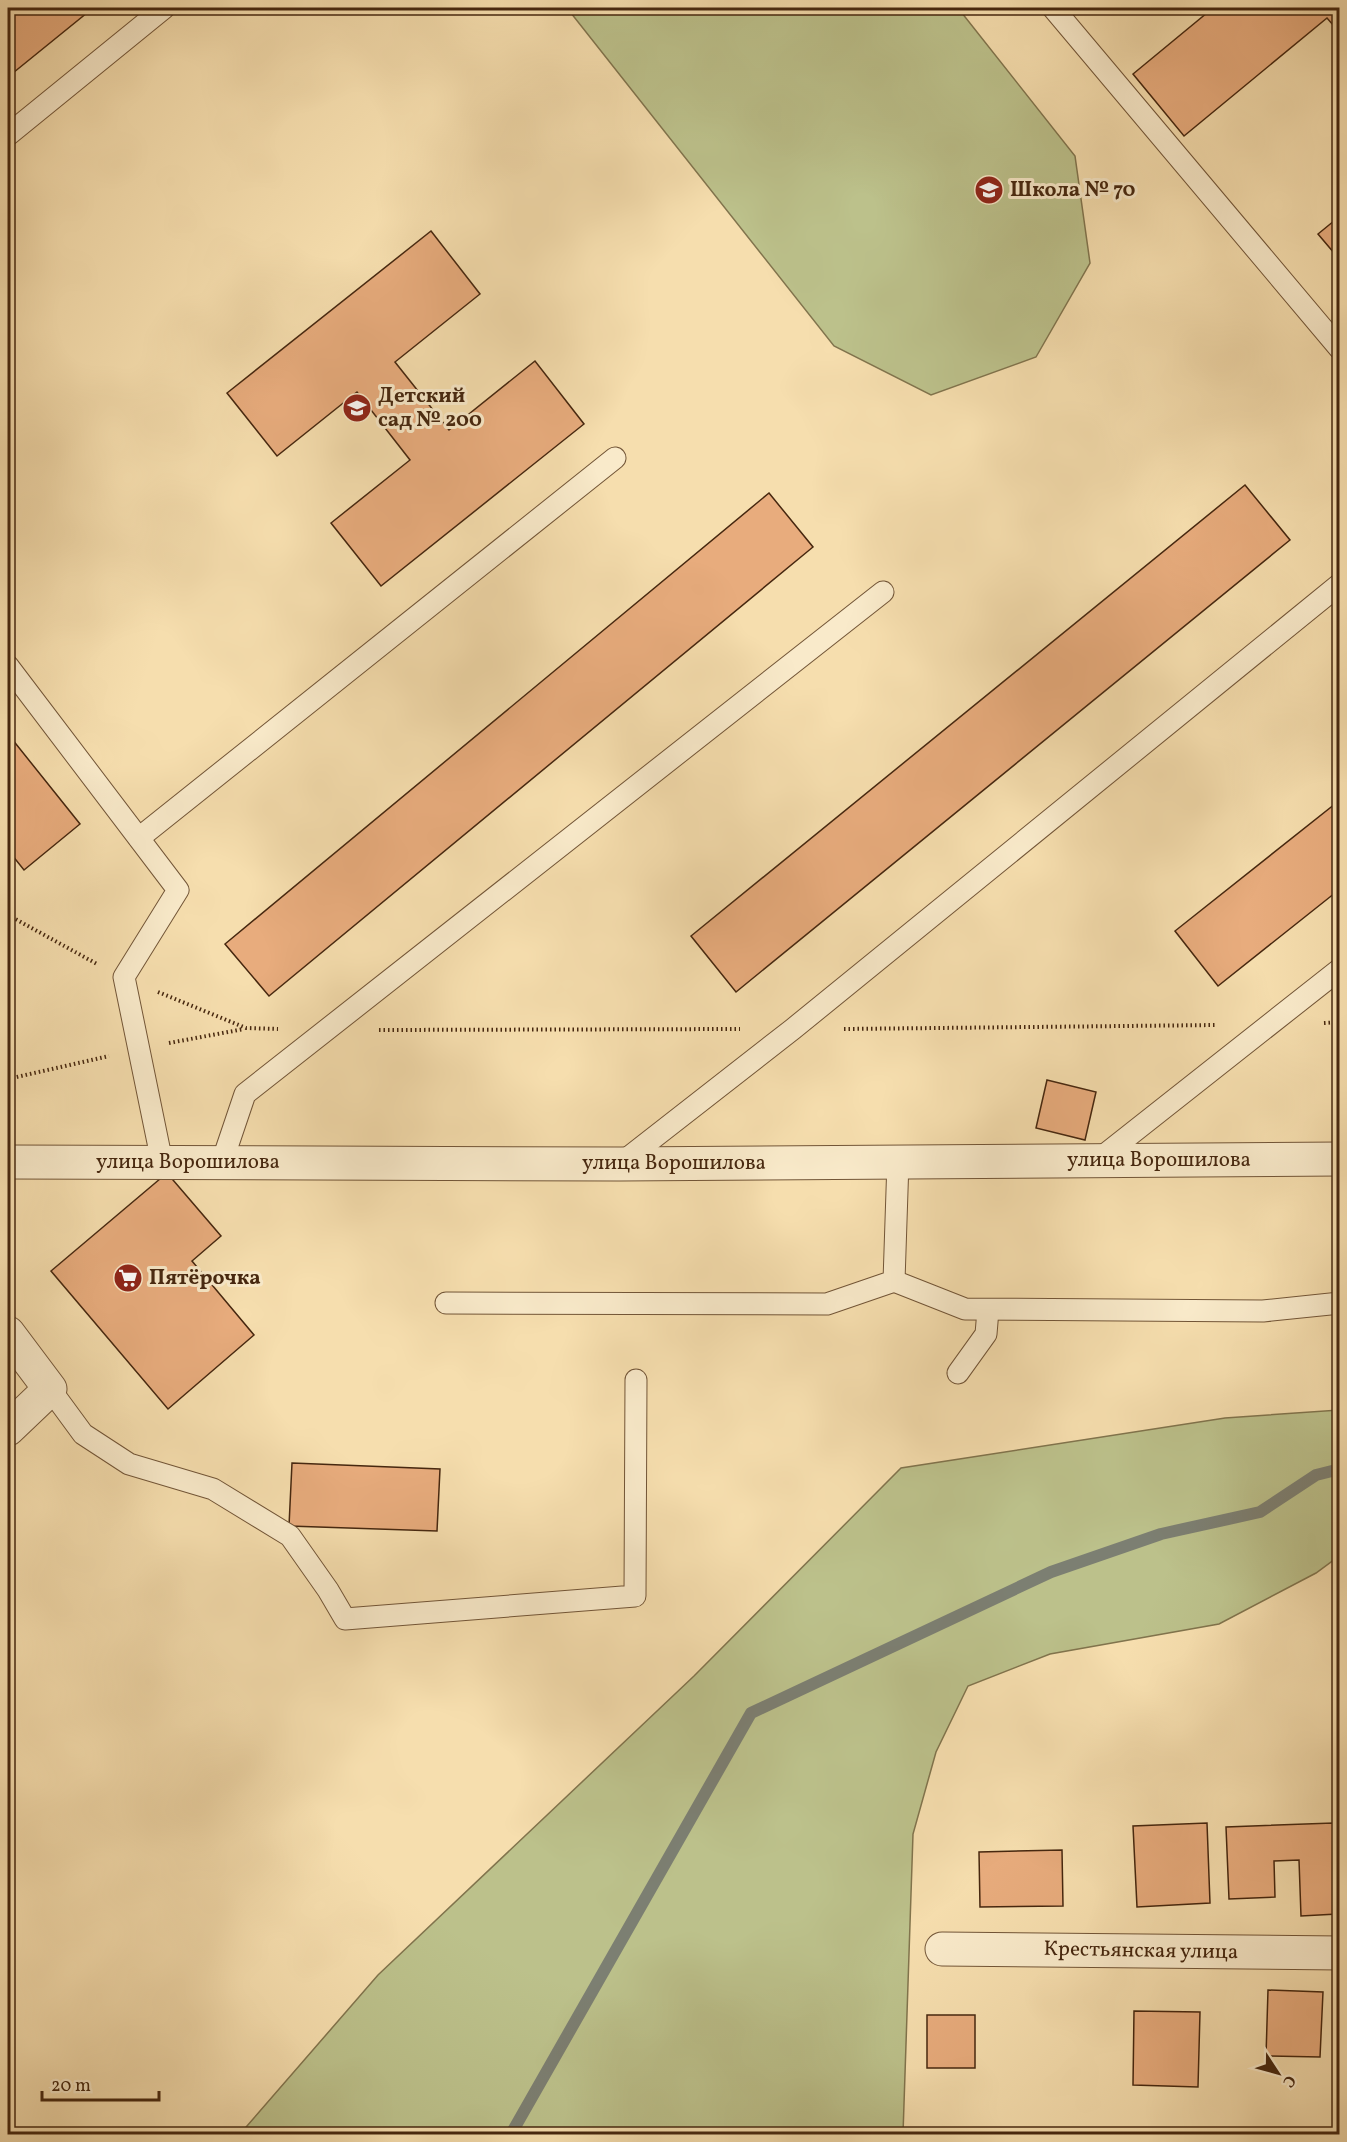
<svg xmlns="http://www.w3.org/2000/svg" width="1347" height="2142" viewBox="0 0 1347 2142" font-family="Vollkorn,serif">
  <rect width="100%" height="100%" fill="#f6deae"/>
  <filter id="stains"><feTurbulence type="fractalNoise" baseFrequency=".00333" numOctaves="4"/><feColorMatrix values="0 0 0 0 .2 0 0 0 0 .09 0 0 0 0 .02 0 0 0 .5 -.17"/></filter>
  <radialGradient id="worn" r=".72"><stop offset=".6" stop-color="#630" stop-opacity="0"/><stop offset="1" stop-color="#630" stop-opacity=".3"/></radialGradient>
  <g fill="#bcc18b" stroke="#81744d" stroke-width="1.5">
    <path d="M567 8H958L1075 156 1090 263 1036 357 931 395 834 346Z"/>
    <path d="M1339 1410V1556L1316 1573 1219 1624 1050 1654 968 1686 936 1752 913 1834 903 2134H240L378 1975 694 1676 901 1468 1225 1418Z"/>
  </g>
  <g fill="none" stroke-linecap="round" stroke-linejoin="round">
    <path stroke="#7c7f72" stroke-width="12" d="M511 2134 751 1713 1051 1572 1161 1534 1260 1512 1316 1475 1340 1469"/>
  </g>
  <g fill="#e8ac7d" stroke="#46270f" stroke-width="1.5">
    <path d="M8 8H93L8 77Z"/>
    <path d="M1213 8H1340V33L1327 18 1184 136 1133 74Z"/>
    <path d="M1340 216V260L1318 234Z"/>
    <path d="M431 231 480 294 395 362 449 430 535 361 584 424 381 586 331 523 410 460 357 392 277 456 227 393Z"/>
    <path d="M1245 485 1290 540 736 992 691 936Z"/>
    <path d="M769 493 813 547 269 996 225 944Z"/>
    <path d="M8 734 80 824 24 870 8 850Z"/>
    <path d="M1340 800V889L1218 986 1175 931Z"/>
    <path d="M1047 1080 1096 1092 1085 1140 1036 1128Z"/>
    <path d="M167 1173 221 1236 192 1261 254 1335 168 1409 51 1271Z"/>
    <path d="M292 1463 440 1469 437 1531 289 1526Z"/>
    <path d="M1207 1823 1210 1903 1137 1907 1133 1826Z"/>
    <path d="M1333 1823 1337 1914 1301 1916 1299 1860 1274 1861 1275 1897 1229 1899 1226 1827Z"/>
    <path d="M1062 1850 1063 1906 980 1907 979 1852Z"/>
    <path d="M1268 1990 1323 1992 1320 2057 1266 2056Z"/>
    <path d="M1134 2011 1200 2012 1198 2087 1133 2085Z"/>
    <rect x="927" y="2015" width="48" height="53"/>
  </g>
  <g fill="none" stroke-linecap="round" stroke-linejoin="round">
    <g stroke="#725537" stroke-width="23">
      <g id="service">
        <path d="M1053 8 1340 349"/>
        <path d="M8 135 164 8"/>
        <path d="M8 666 178 890 124 977 162 1162"/>
        <path d="M139 838 615 458"/>
        <path d="M1098 1160 1340 969"/>
        <path d="M222 1162 245 1094 883 592"/>
        <path d="M620 1164 793 1029 1340 584"/>
        <path d="M894 1281 965 1309 1263 1311 1340 1303"/>
        <path d="M446 1303 827 1304 894 1281 898 1161"/>
        <path d="M958 1373 986 1334 988 1310"/>
        <path d="M50 1389 83 1434 129 1464 213 1489 290 1536 328 1590 345 1619 635 1596 636 1380"/>
      </g>
    </g>
    <g stroke="#725537" stroke-width="35">
      <g id="minor">
        <path d="M8 1162 620 1164 1340 1159"/>
        <path d="M8 1333 50 1389 8 1429"/>
        <path d="M942 1949 1340 1953"/>
      </g>
    </g>
    <g stroke="#46270f" stroke-width="4" stroke-dasharray="1.5 3" stroke-linecap="butt">
      <path d="M8 915 97 964"/>
      <path d="M158 992 246 1028 278 1029"/>
      <path d="M1324 1023 1340 1022"/>
      <path d="M844 1029 1217 1025"/>
      <path d="M379 1030 740 1029"/>
      <path d="M169 1043 244 1029"/>
      <path d="M8 1079 109 1056"/>
    </g>
    <use href="#service" stroke="#f9eaca" stroke-width="21"/>
    <use href="#minor" stroke="#f9eaca" stroke-width="33"/>
  </g>
  <defs>
    <g id="school-disc" transform="scale(1.5)"><circle r="9.5" fill="#8f2418" stroke="#f9eaca"/><path d="M0-5L7-2L0 1L-7-2ZM-4 1L0 2.5L4 1V4Q0 6-4 4Z" fill="#fff"/></g>
    <g id="supermarket-disc" transform="scale(1.5)"><circle r="9.5" fill="#8f2418" stroke="#f9eaca"/><path d="M-6-5.5h2.5l.6 2H6L4.5 2H-2.5L-4.4-4H-6ZM-1.5 3.2a1.3 1.3 0 1 0 .1 0ZM3 3.2a1.3 1.3 0 1 0 .1 0Z" fill="#fff"/></g>
  </defs>
  <g fill-rule="evenodd">
    <use href="#school-disc" x="989" y="190"/>
    <use href="#school-disc" x="357" y="408"/>
    <use href="#supermarket-disc" x="128" y="1278"/>
  </g>
  <g text-anchor="middle" dominant-baseline="central" stroke-width="6" stroke-linejoin="round" paint-order="stroke">
    <g font-size="21" font-weight="bold" fill="#46270f" stroke="#f9eaca" text-anchor="start">
      <text x="1010" y="190">Школа № 70</text>
      <text x="378" y="396">Детский<tspan x="378" dy="24">сад № 200</tspan></text>
      <text x="149" y="1278">Пятёрочка</text>
    </g>
    <g font-size="21" fill="#46270f" stroke="#f9eaca">
      <text x="1159" y="1160">улица Ворошилова</text>
      <text x="188" y="1162">улица Ворошилова</text>
      <text x="674" y="1163">улица Ворошилова</text>
      <text transform="translate(1141 1951) rotate(1)">Крестьянская улица</text>
    </g>
  </g>
  <rect width="1347" height="2142" fill="none" stroke="#f6deae" stroke-width="30"/>
  <rect x="9" y="9" width="1329" height="2124" fill="none" stroke="#46270f" stroke-width="3"/>
  <rect x="15" y="15" width="1317" height="2112" fill="none" stroke="#46270f" stroke-width="1.5"/>
  <g transform="translate(1278 2073) rotate(126)" stroke="#f9eaca" stroke-width="4.5" paint-order="stroke">
  <path d="M0-4.5L10 22L0 15L-10 22Z" fill="#46270f"/>
  <text y="-9" font-size="16" font-weight="bold" text-anchor="middle" fill="#46270f">С</text>
  </g>
  <path d="M42 2091v9h117v-9" fill="none" stroke="#46270f" stroke-width="3"/>
  <text x="51" y="2091" font-size="18" fill="#46270f" stroke="#f9eaca" stroke-width="4.5" paint-order="stroke">20 m</text>
  <rect width="100%" height="100%" filter="url(#stains)"/>
  <rect width="100%" height="100%" fill="url(#worn)"/>
</svg>
